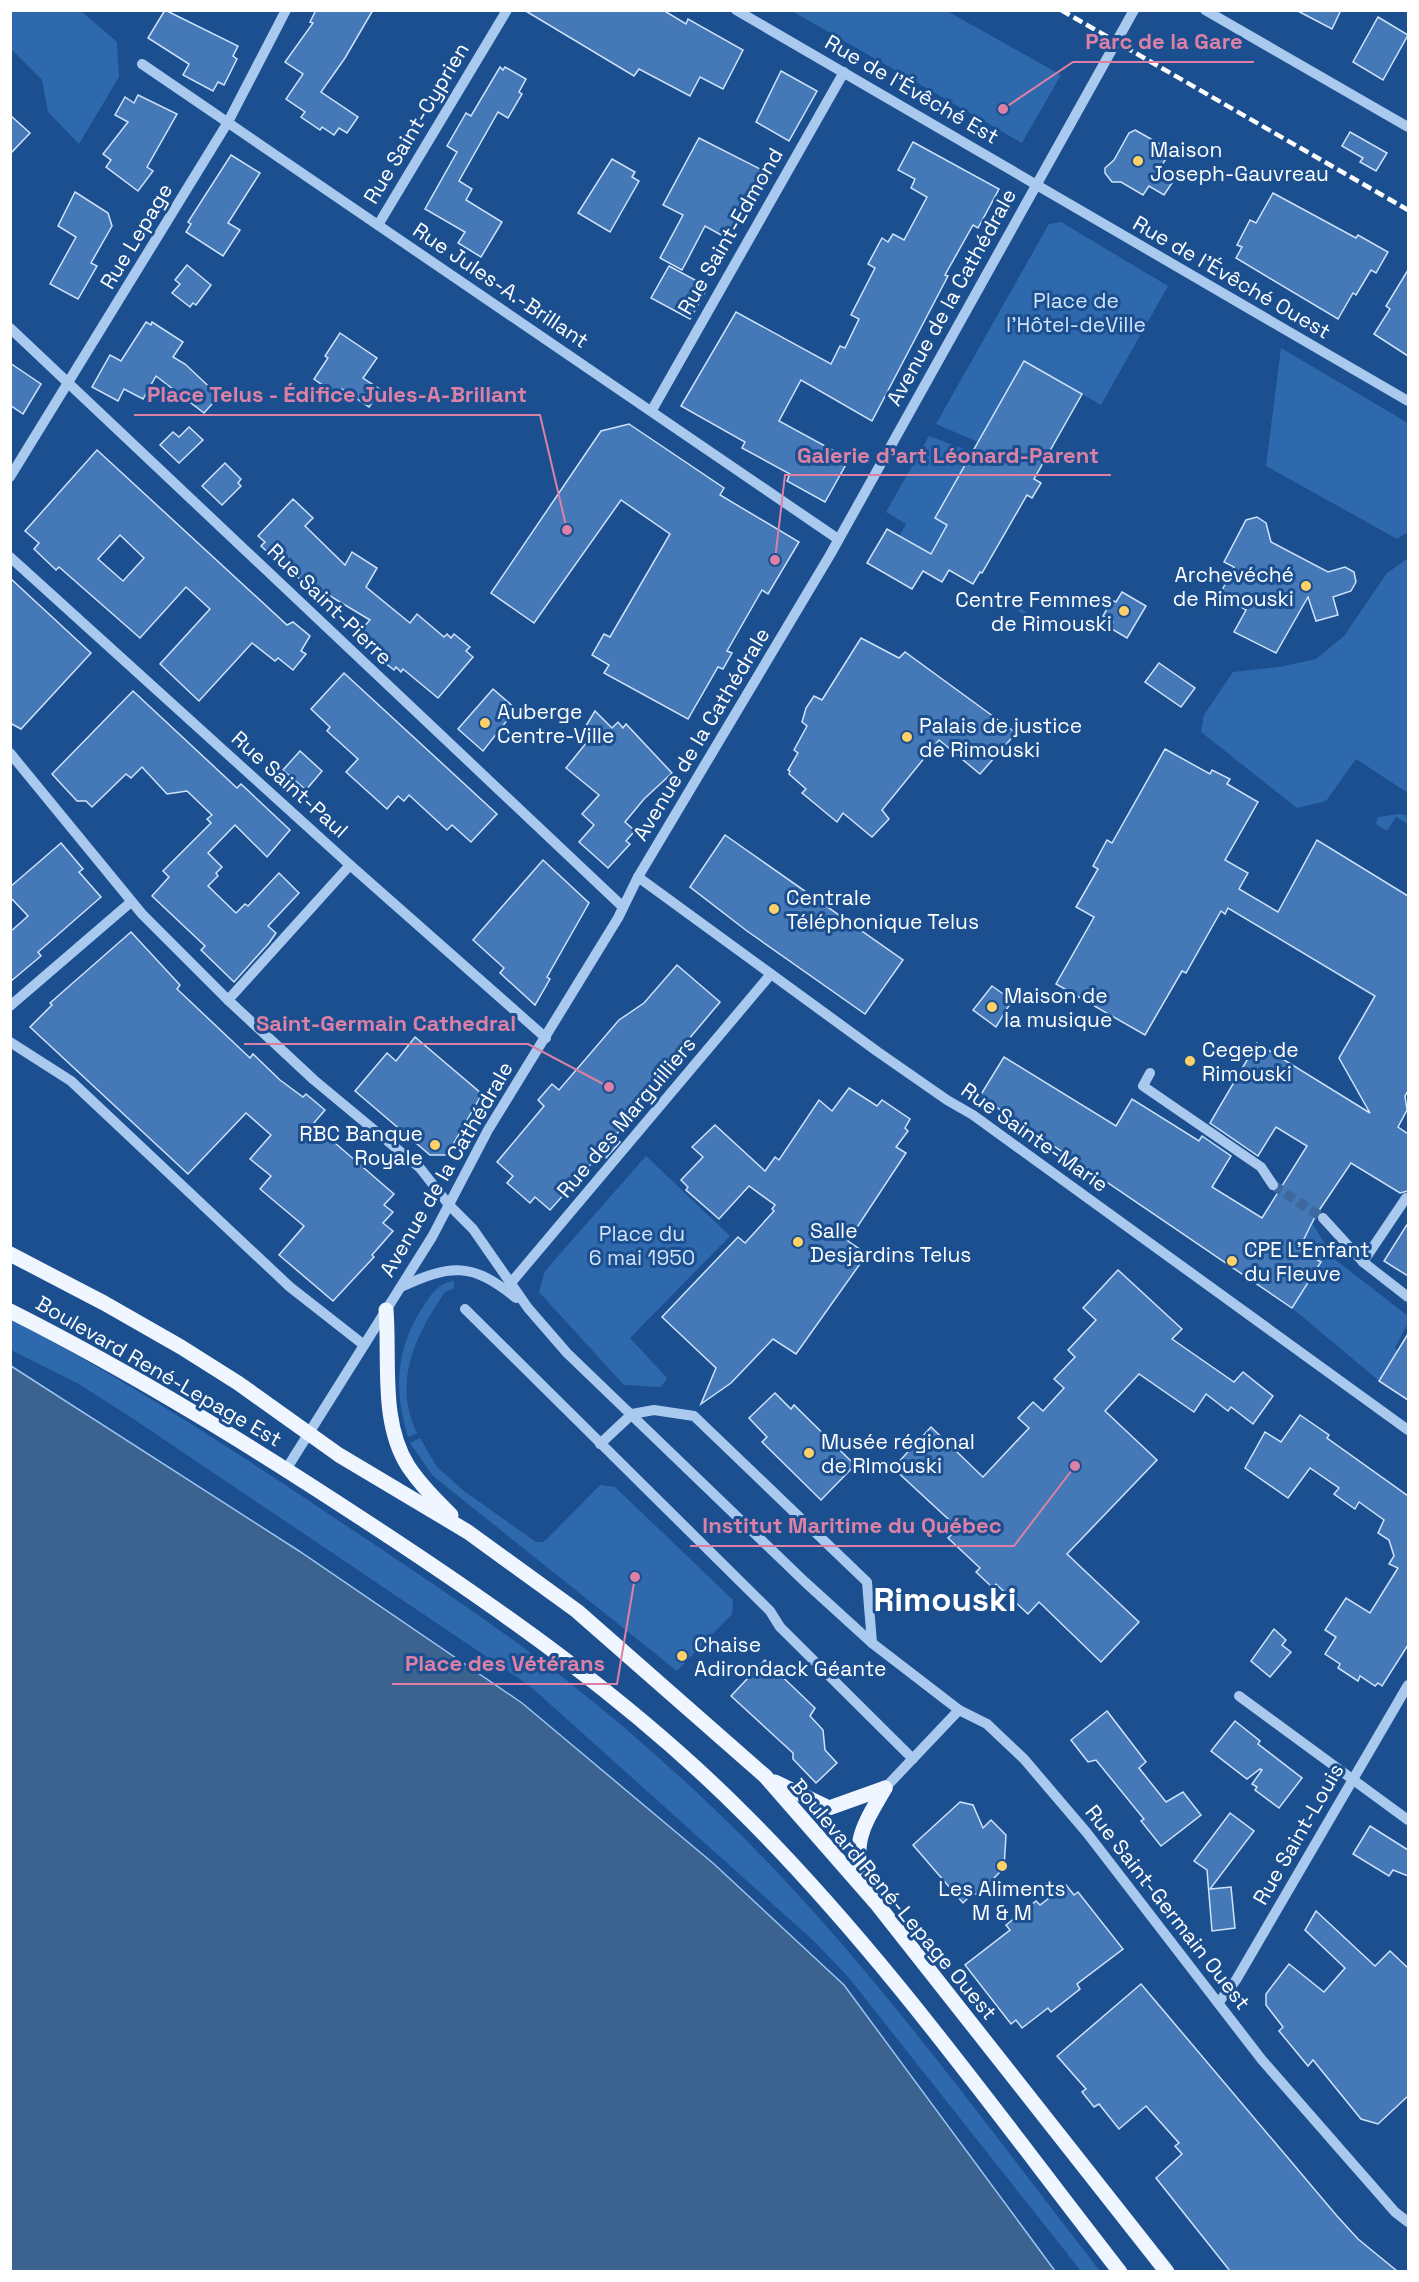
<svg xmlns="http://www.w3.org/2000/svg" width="1419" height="2282" viewBox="0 0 1419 2282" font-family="'Space Grotesk',sans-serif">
  <rect width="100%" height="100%" fill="#1b4f8f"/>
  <g fill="#2e69ad">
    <path d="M10 11H81L117 42 119 77 79 144 48 112 42 80 11 49Z"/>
    <path d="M792 11H947L1061 75 1022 143Z"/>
    <path d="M1061 222 1168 286 1101 405 1024 361 978 442 936 424 1045 231 1049 224Z"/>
    <path d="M1281 348 1408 423V532L1397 539 1266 466Z"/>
    <path d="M929 436 972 452 935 518 947 525 931 554 899 536 906 524 886 512Z"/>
    <path d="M1408 558V793L1356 759 1326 801 1297 808 1201 732 1204 715 1233 672 1279 667 1316 659 1344 636 1387 573Z"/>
    <path d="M998 590 1032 617 1030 620 995 594Z"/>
    <path d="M1399 814 1406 815 1408 824 1396 817 1387 831 1376 824 1378 817Z"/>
    <path d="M646 1156 730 1236 630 1338 667 1378 661 1387 624 1385 539 1292 545 1271Z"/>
    <path d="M1313 1224 1333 1258 1408 1316V1323L1395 1348 1398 1351 1379 1381 1292 1308 1320 1262 1299 1249Z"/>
    <path d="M454 1281V1288L445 1292C416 1334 392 1382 417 1433L408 1437C394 1390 395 1349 423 1307 431 1295 438 1283 454 1281Z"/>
    <path d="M10 1319C120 1376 221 1442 324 1511 405 1565 488 1619 565 1679 628 1729 689 1783 746 1840 877 1972 986 2125 1100 2271H1081L849 1978 815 1942 530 1686 135 1420 77 1383 11 1350Z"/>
    <path d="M420 1438 437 1467 464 1491 536 1542H543L549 1537 600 1485 615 1487 733 1600 732 1614 677 1671 433 1476 410 1443Z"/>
  </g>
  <path fill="#3c6290" stroke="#9cc4f0" stroke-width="1.5" d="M11 1366 299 1551 522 1703 714 1864 844 1985 1055 2271H11Z"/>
  <g fill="#4478b7" stroke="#cfe3fa" stroke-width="1.5" fill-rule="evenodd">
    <path d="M165 10 238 46 233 56 237 59 224 85 218 82 213 91 183 75 189 64 148 38Z"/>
    <path d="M316 10H373L345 58 321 92 358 117 347 133 339 128 334 135 322 127 320 130 301 117 305 112 286 99 303 74 285 62 313 23 310 22Z"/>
    <path d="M524 10H663L686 24 688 19 743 50 723 89 700 77 690 96 639 69 634 76Z"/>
    <path d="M1296 10H1341L1332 29Z"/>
    <path d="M1378 17 1408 35 1383 80 1353 62Z"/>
    <path d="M500 67 503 70 505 67 526 79 519 92 522 94 508 118 498 112 459 181 472 189 466 200 502 222 481 257 458 243 465 232 425 209 457 152 447 146 466 113 471 116Z"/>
    <path d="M781 71 817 91 789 141 756 122Z"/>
    <path d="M138 95 177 114 147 167 153 171 138 191 106 167 111 160 103 154 128 122 115 115 125 97 134 103Z"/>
    <path d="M10 115 30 133 10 154Z"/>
    <path d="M1135 130 1160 144 1157 148 1168 155 1161 167 1176 177 1164 195 1149 186 1143 195 1121 182H1112L1105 173V168L1114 160 1129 133Z"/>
    <path d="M1350 132 1387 153 1376 171 1360 162 1363 158 1342 146Z"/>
    <path d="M699 138 766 172 730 240 705 226 682 270 660 258 683 215 663 205Z"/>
    <path d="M913 142 999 189 978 228 973 225 945 275 948 276 872 421 801 380 779 421 849 459 825 502 787 481 790 474 742 448 745 442 681 406 736 312 831 364 840 346 845 348 859 319 851 315 875 268 868 264 882 238 888 242 893 234 904 240 927 197 911 188 915 179 898 170Z"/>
    <path d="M231 155 260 173 228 223 240 230 223 256 186 232 191 224 188 222Z"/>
    <path d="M612 159 635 172 632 177 639 181 610 232 578 213Z"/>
    <path d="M75 192 108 213 112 226 91 263 97 266 78 299 50 284 76 237 58 226Z"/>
    <path d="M1273 193 1356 238 1358 235 1388 252 1376 273 1371 270 1356 295 1353 293 1338 319 1236 258 1242 247 1237 245 1250 220 1256 223Z"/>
    <path d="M187 265 211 285 196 305 193 303 190 307 172 293 180 284 175 280Z"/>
    <path d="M669 266 708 287 690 319 651 298Z"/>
    <path d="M1408 270V356L1374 334 1390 309 1386 306Z"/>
    <path d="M146 322 151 325 152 322 183 342 173 357 185 364 219 396 204 413 156 376 143 399 124 389 118 401 92 387 110 355 121 361Z"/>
    <path d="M340 333 377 358 363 378 381 390 369 407 342 389 339 394 334 393 314 379 328 358 325 356Z"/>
    <path d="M1024 361 1082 394 1034 479 1041 483 1032 498 1027 495 982 573 980 572 973 584 949 570 942 582 923 571 912 589 867 563 887 529 931 554 947 525 935 518Z"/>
    <path d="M10 363 41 384 23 414 10 405Z"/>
    <path d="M629 424 724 488 720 495 799 542 768 594 762 590 727 651 732 653 723 669 718 667 688 719 604 673 609 665 592 655 604 634 610 637 670 534 621 500 534 623 491 593 601 431Z"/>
    <path d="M189 427 203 440 179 463 160 445 173 432 179 437Z"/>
    <path d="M97 450 287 625 293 622 310 636 301 651 306 654 293 670 278 658 275 661 252 643 199 701 160 664 210 609 186 587 140 638 59 567 56 570 34 549 39 543 25 531ZM120 535 144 558 123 581 98 559Z"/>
    <path d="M225 463 241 479 238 483 241 486 222 505 202 486Z"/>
    <path d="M293 499 313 518 305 526 345 565 352 552 377 568 366 587 410 623 417 614 444 637 447 634 451 638 454 634 470 647 466 651 473 657 438 698 403 669 401 672 396 667 394 670 380 659 384 653 359 632 370 620 315 587 311 590 275 555 273 557 261 546 265 542 258 536Z"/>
    <path d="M1257 517 1266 523 1271 542 1328 572 1345 567 1354 572 1356 582 1351 591 1333 597 1338 615 1316 621 1308 597 1276 653 1234 632 1246 610 1220 594 1234 567 1224 562 1246 520Z"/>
    <path d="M10 578 91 653 21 729 10 723Z"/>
    <path d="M1122 592 1146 606 1127 638 1110 628 1113 622 1103 616 1112 600 1116 602Z"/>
    <path d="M861 638 899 658 905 652 1016 733 980 774 939 740 882 810 889 819 872 837 843 813 837 822 802 793 806 789 789 774 790 771 788 770 798 753 794 750 807 726 802 722 806 708 814 696 822 700Z"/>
    <path d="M1159 663 1195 688 1181 707 1145 682Z"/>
    <path d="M344 673 497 814 471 842 452 825 447 830 409 795 404 801 398 796 387 809 346 772 358 759 327 731 330 727 311 709Z"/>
    <path d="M493 689 516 709 483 751 458 729Z"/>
    <path d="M133 691 237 788 241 784 290 830 267 857 235 825 208 853 222 867 216 873 218 876 208 886 236 913 245 904 248 906 279 873 299 893 268 926 276 933 269 943 234 982 201 950 205 946 152 896 169 877 163 871 211 823 207 819 212 815 187 791 167 794 142 767 131 778 126 774 92 807 86 801H77L52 774Z"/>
    <path d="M595 711 612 728 618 722 623 728 626 724 672 773 644 799 625 822 633 829V833L626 841 630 844 608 868 579 842 594 825 582 814 599 795 566 768 591 737 584 729Z"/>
    <path d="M1165 749 1210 774 1212 770 1230 779 1227 784 1258 802 1225 860 1248 873 1239 889 1278 912 1317 840 1408 896V1091L1405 1096 1407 1110 1398 1127 1408 1134V1191L1400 1193 1351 1163 1316 1215 1299 1249 1321 1262 1292 1308 980 1096 1004 1057 1116 1126 1132 1099 1199 1141 1202 1136 1231 1156 1212 1187 1262 1218 1307 1146 1276 1127 1258 1156 1210 1123 1257 1043 1370 1113 1339 1058 1375 996 1228 908 1225 914 1221 911 1186 973 1182 971 1145 1035 1056 984 1094 917 1076 907 1098 869 1093 866 1107 840 1112 843Z"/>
    <path d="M300 751 322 771 306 790 283 770Z"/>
    <path d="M725 835 903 960 865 1014 747 931 690 887Z"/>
    <path d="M61 843 83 869 79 872 101 897 38 952 41 956 10 982V932L28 916 10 897V887Z"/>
    <path d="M543 860 589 903 547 977 550 979 535 1005 500 973 504 968 473 940Z"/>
    <path d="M131 932 180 985 177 989 250 1058 253 1054 280 1080 303 1097 306 1094 325 1110 313 1124 394 1194 384 1205 393 1212 383 1223 393 1231 372 1255 374 1257 333 1301 279 1255 304 1226 260 1189 271 1176 250 1159 271 1135 246 1113 188 1174 30 1027 52 1005 50 1003Z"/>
    <path d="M677 965 720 1002 683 1046 674 1067 614 1137 620 1142 606 1158 601 1153 550 1210 535 1197 530 1203 507 1183 513 1176 497 1162 544 1106 538 1100 552 1084 559 1090 619 1020 644 1003Z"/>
    <path d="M992 986 1006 996 1004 1000 1010 1004 996 1027 973 1010Z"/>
    <path d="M415 1037 482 1094 447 1155H430L355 1091 387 1053 396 1061Z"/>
    <path d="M849 1088 877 1106 882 1100 910 1119 905 1128 908 1131 896 1147 906 1153 848 1241 867 1254 796 1354 773 1339 731 1383 701 1404 716 1368 662 1317 738 1237 745 1243 774 1211 772 1209 775 1205 749 1186 719 1219 686 1190 688 1187 681 1180 703 1157 692 1147 715 1125 765 1171 775 1157 779 1160 819 1100 832 1111Z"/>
    <path d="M1408 1223V1276L1384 1261Z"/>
    <path d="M1118 1270 1182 1329 1172 1339 1234 1382 1243 1372 1273 1396 1253 1424 1231 1407 1228 1411 1206 1394 1194 1412 1139 1374 1105 1411 1157 1460 1067 1554 1139 1622 1101 1662 1039 1602 1028 1614 996 1584 993 1588 976 1572 980 1568 948 1538 958 1528 893 1468 931 1427 983 1477 1029 1428 1018 1418 1033 1402 1043 1411 1064 1388 1054 1379 1075 1357 1068 1350 1096 1320 1083 1308Z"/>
    <path d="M1408 1334V1400L1379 1381Z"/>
    <path d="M775 1393 791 1409 794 1405 855 1465 821 1500 762 1442 767 1437 749 1418Z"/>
    <path d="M1300 1415 1329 1435 1327 1438 1408 1496V1645L1382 1686 1378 1683 1375 1686 1360 1676 1358 1681 1338 1668 1340 1664 1325 1654 1336 1637 1325 1630 1346 1598 1370 1613 1398 1568 1389 1564 1394 1556 1389 1540 1378 1533 1384 1520 1359 1502 1355 1509 1334 1494 1339 1488 1310 1468 1288 1498 1245 1468 1265 1432 1281 1442Z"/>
    <path d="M1274 1629 1286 1640 1282 1645 1291 1652 1270 1677 1251 1661Z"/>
    <path d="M765 1660 815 1708 810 1716 823 1730 825 1750 837 1763 816 1783 793 1759V1753L731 1696Z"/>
    <path d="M1107 1711 1146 1762 1139 1768 1166 1802 1183 1792 1201 1815 1161 1846 1141 1821 1144 1819 1096 1760 1088 1762 1071 1740Z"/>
    <path d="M1235 1721 1260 1741 1258 1744 1302 1778 1279 1808 1255 1790 1257 1787 1252 1784 1262 1770 1260 1769 1247 1779 1211 1751Z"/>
    <path d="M960 1802 973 1805 983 1828 991 1820 1006 1835 1004 1868 978 1894H972L963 1903 913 1845Z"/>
    <path d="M1230 1813 1254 1831 1210 1889 1231 1887 1235 1928 1212 1931 1207 1870 1194 1861Z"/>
    <path d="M1370 1826 1408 1850V1876L1393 1870 1389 1876 1353 1854Z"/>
    <path d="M1066 1885 1074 1895 1078 1892 1123 1949 1077 1984 1080 1989 1051 2012 1048 2008 1022 2028 1016 2020 1011 2024 965 1965 1010 1930 1006 1925 1036 1901 1040 1905Z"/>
    <path d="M1316 1911 1375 1966 1390 1951 1408 1968V2096L1378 2124 1361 2119 1313 2060 1308 2066 1279 2031 1283 2027 1266 2005V1994L1289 1964 1324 1992 1345 1968 1305 1930Z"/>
    <path d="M1141 1984 1337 2216 1358 2239 1397 2271H1230L1156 2178 1182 2154 1175 2146 1179 2143 1146 2106 1119 2129 1099 2104 1094 2107 1082 2092 1086 2089 1057 2056Z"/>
  </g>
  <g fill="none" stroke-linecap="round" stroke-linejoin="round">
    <path stroke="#3d69a0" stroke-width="10" stroke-dasharray="10 5" stroke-linecap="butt" d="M1273 1185 1323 1218"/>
    <g stroke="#a9c9ee" stroke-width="10">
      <path d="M736 10 1408 401"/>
      <path d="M1205 10 1408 127"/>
      <path d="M142 64 838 539"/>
      <path d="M378 225 507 10"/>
      <path d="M10 328 623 907"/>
      <path d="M652 410 844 72"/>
      <path d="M10 477 228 122 286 10"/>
      <path d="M10 557 350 865 546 1038"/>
      <path d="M10 753 142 914 228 1000 314 1080 420 1168 449 1205 473 1229 528 1308 567 1353 805 1582 872 1643 959 1710 987 1724 1024 1759 1087 1833 1262 2060 1395 2212 1408 2222"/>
      <path d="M638 877 878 1052 947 1100 973 1115 1408 1430"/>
      <path d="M228 1000 350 865"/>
      <path d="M10 1006 131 902"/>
      <path d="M10 1042 71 1081 290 1287 364 1345"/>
      <path d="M1150 1073 1143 1086 1261 1167 1273 1185"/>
      <path d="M1406 1198 1363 1262 1408 1297"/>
      <path d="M1323 1218 1363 1262"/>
      <path d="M510 1284 771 974"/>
      <path d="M401 1287C451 1264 472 1262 516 1298"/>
      <path d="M465 1309 770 1611 780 1627 913 1759"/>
      <path d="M600 1444 632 1414 654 1410 694 1416 867 1582 872 1643"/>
      <path d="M287 1468 432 1237 488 1130 618 918 638 877 830 555 1134 10"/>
      <path d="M1239 1696 1408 1820"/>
      <path d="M885 1788 959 1710"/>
      <path d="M1219 2002 1236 1980 1408 1685"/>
    </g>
    <g stroke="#f0f6ff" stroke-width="15">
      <path d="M10 1254 104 1303 181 1347 238 1383 339 1455 468 1532 577 1611 765 1776 877 1904 1167 2272"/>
      <path d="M386 1310C390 1360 380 1422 408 1466 420 1484 435 1499 451 1515"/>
      <path d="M10 1311C135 1374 253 1447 370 1524 503 1611 634 1703 746 1816 885 1955 999 2117 1120 2272"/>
      <path d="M775 1782 829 1808 885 1788"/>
      <path d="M861 1884C854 1837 862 1828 885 1788"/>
    </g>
    <path stroke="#fff" stroke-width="4.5" stroke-dasharray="10 4.5" stroke-linecap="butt" d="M1061 10 1408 210"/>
  </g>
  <g fill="#ffd166" stroke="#1b4f8f" stroke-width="2">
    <circle cx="1138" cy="161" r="6"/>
    <circle cx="1306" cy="586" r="6"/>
    <circle cx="1124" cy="611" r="6"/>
    <circle cx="485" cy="723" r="6"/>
    <circle cx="907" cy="737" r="6"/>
    <circle cx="774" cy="909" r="6"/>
    <circle cx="992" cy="1007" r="6"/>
    <circle cx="1190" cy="1061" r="6"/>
    <circle cx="435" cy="1145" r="6"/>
    <circle cx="798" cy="1242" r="6"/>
    <circle cx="1232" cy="1261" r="6"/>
    <circle cx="809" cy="1453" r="6"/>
    <circle cx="682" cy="1656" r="6"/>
    <circle cx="1002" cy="1866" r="6"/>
  </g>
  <g text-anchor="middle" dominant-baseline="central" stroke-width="6" stroke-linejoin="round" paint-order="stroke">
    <g font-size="21" fill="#fff" stroke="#1b4f8f">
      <text transform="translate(912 89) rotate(30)">Rue de l'Évêché Est</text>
      <text transform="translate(416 123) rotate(-59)">Rue Saint-Cyprien</text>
      <text transform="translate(730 231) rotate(-60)">Rue Saint-Edmond</text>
      <text transform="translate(136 236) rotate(-59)">Rue Lepage</text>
      <text transform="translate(1232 277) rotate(30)">Rue de l'Évêché Ouest</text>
      <text transform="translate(501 285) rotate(34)">Rue Jules-A.-Brillant</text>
      <text transform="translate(951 297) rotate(-61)">Avenue de la Cathédrale</text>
      <text transform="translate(330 604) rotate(44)">Rue Saint-Pierre</text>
      <text transform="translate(701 734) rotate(-59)">Avenue de la Cathédrale</text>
      <text transform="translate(290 784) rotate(42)">Rue Saint-Paul</text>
      <text transform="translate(626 1117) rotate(-50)">Rue des Marguilliers</text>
      <text transform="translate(1035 1137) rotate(35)">Rue Sainte-Marie</text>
      <text transform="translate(446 1169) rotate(-60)">Avenue de la Cathédrale</text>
      <text transform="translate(159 1371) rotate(30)">Boulevard René-Lepage Est</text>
      <text transform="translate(1298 1834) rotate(-60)">Rue Saint-Louis</text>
      <text transform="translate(894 1899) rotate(50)">Boulevard René-Lepage Ouest</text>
      <text transform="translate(1168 1907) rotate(52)">Rue Saint-Germain Ouest</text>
    </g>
    <g font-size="21" fill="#fff" stroke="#1b4f8f" text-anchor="start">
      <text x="1150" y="149">Maison<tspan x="1150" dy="24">Joseph-Gauvreau</tspan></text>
      <text x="1294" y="574" text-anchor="end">Archevéché<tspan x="1294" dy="24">de Rimouski</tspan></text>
      <text x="1112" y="599" text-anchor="end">Centre Femmes<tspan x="1112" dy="24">de Rimouski</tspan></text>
      <text x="497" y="711">Auberge<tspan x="497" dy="24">Centre-Ville</tspan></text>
      <text x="919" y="725">Palais de justice<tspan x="919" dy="24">de Rimouski</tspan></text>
      <text x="786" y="897">Centrale<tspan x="786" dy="24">Téléphonique Telus</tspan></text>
      <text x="1004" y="995">Maison de<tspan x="1004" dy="24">la musique</tspan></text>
      <text x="1202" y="1049">Cegep de<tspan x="1202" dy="24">Rimouski</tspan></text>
      <text x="423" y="1133" text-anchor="end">RBC Banque<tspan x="423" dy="24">Royale</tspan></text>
      <text x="810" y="1230">Salle<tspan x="810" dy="24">Desjardins Telus</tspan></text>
      <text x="1244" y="1249">CPE L'Enfant<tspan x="1244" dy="24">du Fleuve</tspan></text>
      <text x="821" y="1441">Musée régional<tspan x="821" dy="24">de RImouski</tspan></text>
      <text x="694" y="1644">Chaise<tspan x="694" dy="24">Adirondack Géante</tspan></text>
      <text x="1002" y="1888" text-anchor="middle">Les Aliments<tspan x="1002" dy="24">M &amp; M</tspan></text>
    </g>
    <g font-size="21" fill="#cfe3fa" stroke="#1b4f8f">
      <text x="1076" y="300">Place de<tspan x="1076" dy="24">l'Hôtel-deVille</tspan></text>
      <text x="642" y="1233">Place du<tspan x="642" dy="24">6 mai 1950</tspan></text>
    </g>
    <g font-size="33" font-weight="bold" fill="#fff" stroke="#1b4f8f">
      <text x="945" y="1600">Rimouski</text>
    </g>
  </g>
  <path fill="none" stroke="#dd80a5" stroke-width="2" d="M1003 109L1073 62H1254M567 530L540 415H134M775 560L785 475H1111M609 1087L528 1044H244M1075 1466L1014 1546H690M635 1577L617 1684H392"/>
  <g fill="#dd80a5" stroke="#1b4f8f" stroke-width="2">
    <circle cx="1003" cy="109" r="6"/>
    <circle cx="567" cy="530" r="6"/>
    <circle cx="775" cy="560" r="6"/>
    <circle cx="609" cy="1087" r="6"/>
    <circle cx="1075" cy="1466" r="6"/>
    <circle cx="635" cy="1577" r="6"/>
  </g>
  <g font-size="22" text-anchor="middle" font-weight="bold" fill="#dd80a5" stroke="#1b4f8f" stroke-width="6" stroke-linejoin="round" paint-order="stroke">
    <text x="1164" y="49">Parc de la Gare</text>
    <text x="337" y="402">Place Telus - Édifice Jules-A-Brillant</text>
    <text x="948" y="463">Galerie d'art Léonard-Parent</text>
    <text x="386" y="1031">Saint-Germain Cathedral</text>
    <text x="852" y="1533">Institut Maritime du Québec</text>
    <text x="505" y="1671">Place des Vétérans</text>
  </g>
  <rect width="1419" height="2282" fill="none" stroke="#ffffff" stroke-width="24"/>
</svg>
